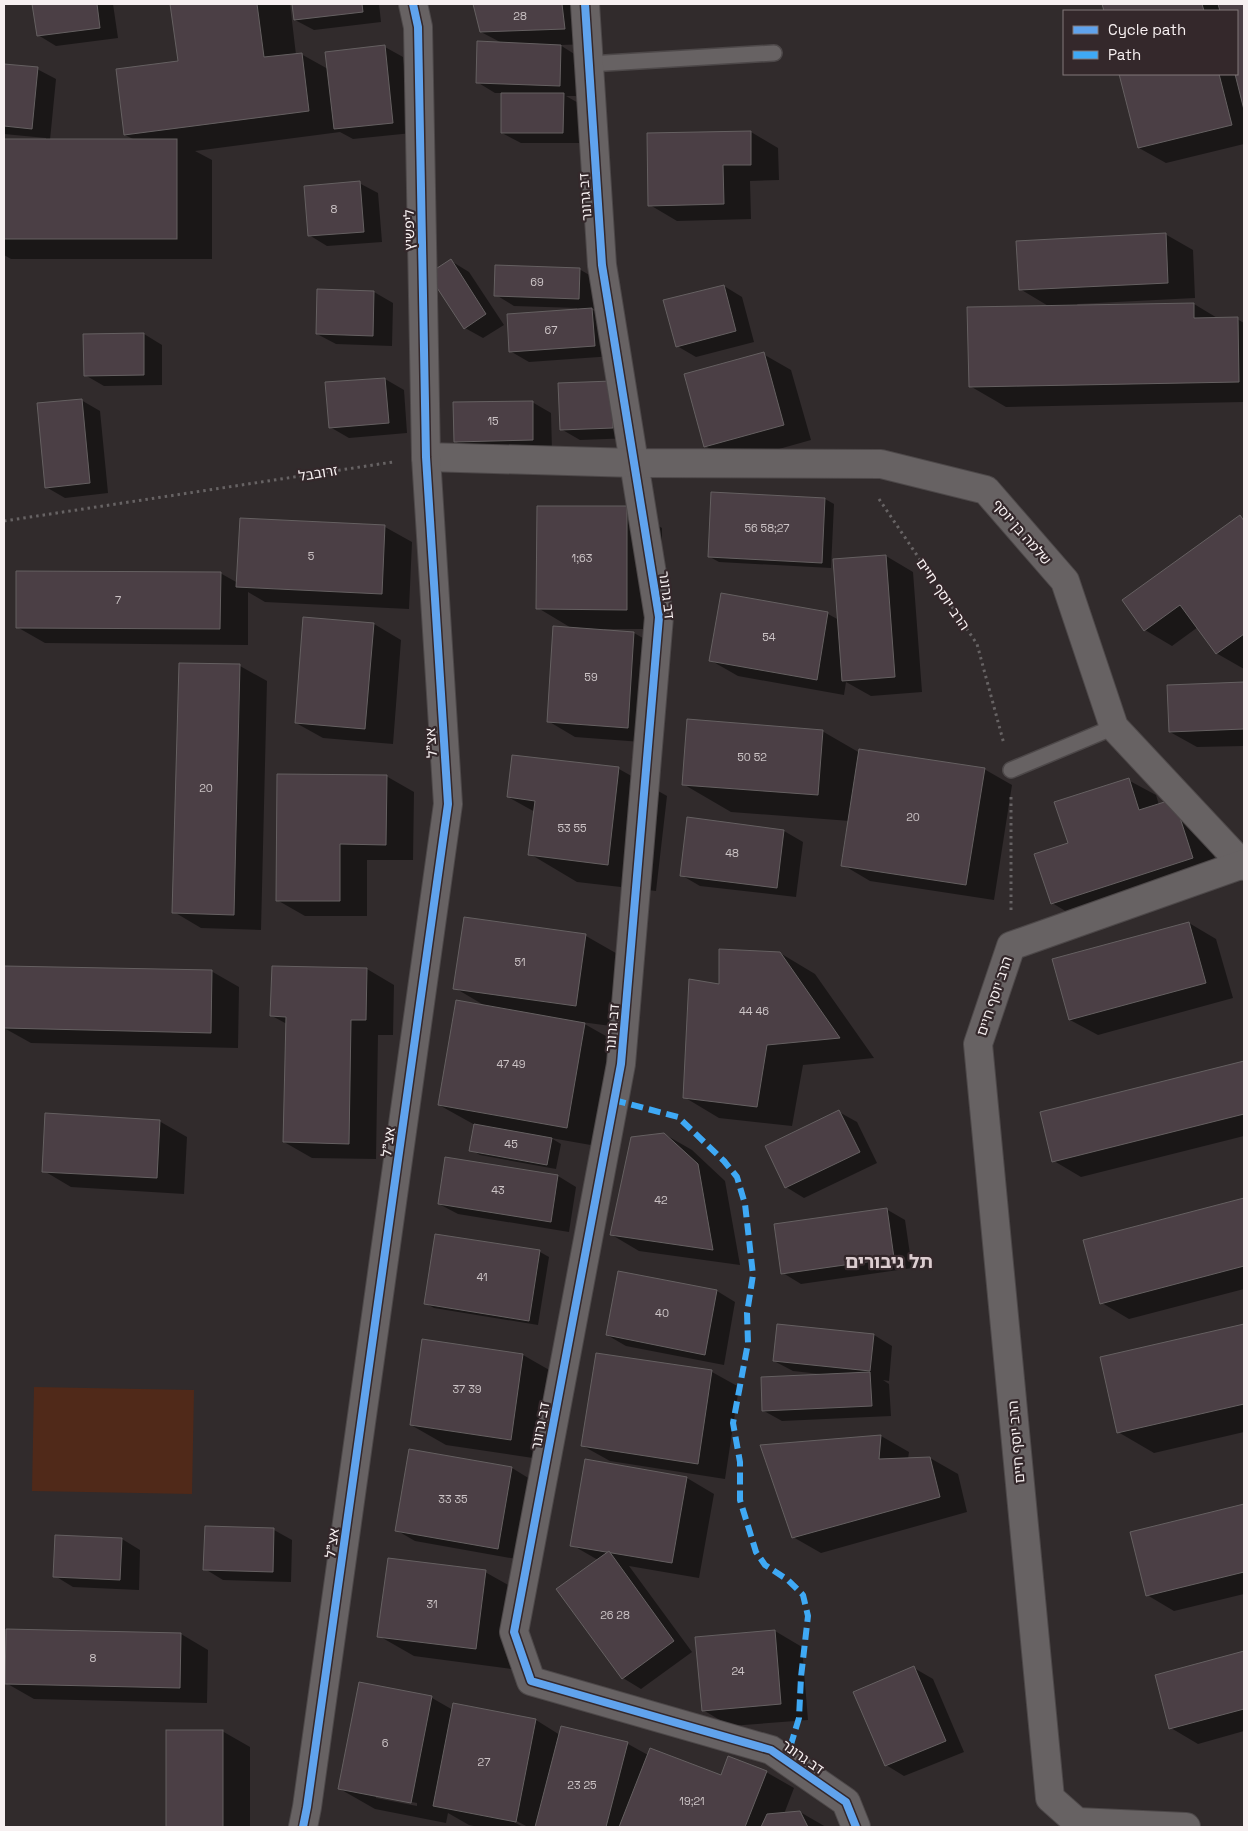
<svg xmlns="http://www.w3.org/2000/svg" width="1248" height="1831" viewBox="0 0 1248 1831" font-family="'Space Grotesk','Noto Sans Hebrew',sans-serif">
  <rect width="100%" height="100%" fill="#312b2c"/>
  <path fill="#502919" d="M34 1387 194 1390 192 1494 32 1491Z"/>
  <g fill="#0007" fill-rule="evenodd">
    <path d="M33 4H113L118 38 56 46 38 35Z"/>
    <path d="M172 4H290L296 55 301 54 328 69 385 47 403 57 412 133 353 139 340 132 195 151 212 160V259H11L4 255V140H46V138L4 134V65L37 69 56 79 50 140H135L125 135 179 62Z"/>
    <path d="M293 4H379L381 22 314 30 295 20Z"/>
    <path d="M474 4H588L592 44 560 45 579 57 578 96H566L582 105V143H521L502 133V93H495L477 82 502 43 481 32Z"/>
    <path d="M1103 4H1244V144L1166 163 1139 148 1121 74H1237V11H1105Z"/>
    <path d="M751 132 778 148 779 180 750 181 751 219 677 221 650 205Z"/>
    <path d="M359 183 378 193 382 242 327 246 309 235Z"/>
    <path d="M1165 234 1193 250 1195 298 1077 304 1078 306 1194 304 1219 319H1237L1244 323V402L1006 407 970 386 1050 307 1020 289Z"/>
    <path d="M451 261 469 272 504 325 483 338 465 328Z"/>
    <path d="M579 269 598 280 597 309H591L610 320 613 356 529 362 510 351 577 310V308L514 306 496 295Z"/>
    <path d="M724 286 742 297 754 342 696 357 677 346Z"/>
    <path d="M374 292 393 303 392 346 336 344 317 334Z"/>
    <path d="M144 334 162 345V385L104 386 85 375Z"/>
    <path d="M763 354 791 370 811 440 733 462 705 446Z"/>
    <path d="M385 379 404 390 407 433 349 438 330 427Z"/>
    <path d="M630 393 632 438 580 440 561 429Z"/>
    <path d="M81 400 100 411 108 493 65 498 46 487Z"/>
    <path d="M532 402 551 413 552 451 473 452 455 441Z"/>
    <path d="M712 493 825 499 834 504 831 568 719 562 710 557Z"/>
    <path d="M538 507 627 508 662 528V629H604V631L634 633 662 649 655 743 575 737 548 721 573 629 538 608Z"/>
    <path d="M1240 517 1244 519V669L1216 653 1198 627 1172 646 1145 630Z"/>
    <path d="M241 520 385 527 412 542 409 609 265 602 248 592V645L45 643 17 627 220 573 238 583Z"/>
    <path d="M886 556 913 572 922 692 871 696 846 682 844 695 738 676 710 660 722 595 828 614 839 620Z"/>
    <path d="M374 624 401 640 393 744 323 738 296 723Z"/>
    <path d="M180 664 240 666 267 681 261 930 201 928 174 912Z"/>
    <path d="M1244 683V746L1197 747 1170 732 1168 686Z"/>
    <path d="M822 731 860 753 984 769 1012 785 994 900 870 881 843 865 850 821 731 812 683 784Z"/>
    <path d="M513 756 619 769 667 796 656 891 577 882 530 854 535 812 508 797Z"/>
    <path d="M386 776 414 792 413 860H367V916H305L277 900Z"/>
    <path d="M1128 780 1156 795 1159 805 1201 816 1220 874 1079 919 1052 903 1070 844Z"/>
    <path d="M688 819 784 831 803 842 796 897 700 886 681 875Z"/>
    <path d="M1189 923 1216 939 1233 998 1098 1035 1070 1020Z"/>
    <path d="M586 936 621 956 611 1026 581 1022 620 1044 602 1147 551 1138 561 1144 556 1169 480 1155 471 1150 475 1125 439 1105 487 1007 455 988Z"/>
    <path d="M780 953 815 974 874 1058 803 1065 792 1126 719 1118 684 1097 721 985Z"/>
    <path d="M5 967 211 971 239 987 238 1048 31 1043 4 1028Z"/>
    <path d="M367 969 394 985 393 1035H378L376 1159 312 1158 284 1142 287 1024 272 1016Z"/>
    <path d="M1244 1062V1136L1081 1177 1054 1161 1041 1113Z"/>
    <path d="M839 1112 857 1122 877 1163 804 1198 786 1187Z"/>
    <path d="M159 1121 187 1137 184 1194 71 1187 44 1171Z"/>
    <path d="M664 1134 692 1150 725 1181 740 1265 639 1251 612 1235Z"/>
    <path d="M558 1176 576 1187 569 1232 458 1214 439 1204Z"/>
    <path d="M1244 1199V1289L1129 1319 1102 1303 1085 1241Z"/>
    <path d="M886 1209 905 1220 912 1268 801 1284 783 1273Z"/>
    <path d="M436 1235 540 1252 549 1257 538 1325 434 1308 425 1303Z"/>
    <path d="M619 1273 717 1291 735 1302 724 1365 626 1346 607 1335Z"/>
    <path d="M1244 1325V1432L1154 1453 1118 1432 1101 1358Z"/>
    <path d="M874 1335 892 1346 889 1381 883 1380 889 1384 891 1416 782 1421 764 1411 820 1376V1374L793 1371 774 1361Z"/>
    <path d="M423 1340 523 1355 558 1375 546 1460 446 1445 411 1425Z"/>
    <path d="M712 1372 739 1387 725 1479 610 1461 583 1446Z"/>
    <path d="M881 1436 909 1452 908 1459 930 1458 958 1474 967 1512 821 1553 793 1537 762 1446Z"/>
    <path d="M410 1450 512 1468 530 1479 516 1559 415 1541 396 1530Z"/>
    <path d="M586 1461 687 1478 714 1494 699 1578 629 1566 692 1652 641 1689 623 1678 598 1560 572 1545Z"/>
    <path d="M1244 1505V1594L1174 1611 1147 1595 1132 1533Z"/>
    <path d="M274 1530 292 1540 291 1582 223 1580 205 1569Z"/>
    <path d="M122 1539 140 1550 139 1590 73 1587 55 1576Z"/>
    <path d="M485 1572 521 1592 511 1669 414 1656 379 1636Z"/>
    <path d="M775 1631 802 1647 808 1720 730 1726 703 1710Z"/>
    <path d="M181 1634 208 1650 207 1703 34 1699 6 1683Z"/>
    <path d="M1244 1652V1731L1198 1744 1171 1728 1156 1675Z"/>
    <path d="M914 1668 933 1679 964 1752 904 1776 886 1765Z"/>
    <path d="M432 1698 453 1710 536 1720 560 1735 562 1727 628 1744 648 1755 722 1777 766 1772 794 1788 784 1814 800 1812 826 1827H528L511 1818 510 1820 523 1827H479L469 1825 448 1813 446 1823 375 1809 340 1789ZM376 1795 417 1803V1806L376 1798Z"/>
    <path d="M168 1731H222L250 1747V1827H168Z"/>
  </g>
  <g fill="#4b3f45" stroke="#656061">
    <path d="M32 4H97L100 28 37 36Z"/>
    <path d="M170 4H257L264 57 302 53 309 111 124 135 116 69 178 61Z"/>
    <path d="M292 4H362L363 12 294 20Z"/>
    <path d="M473 4H562L565 29 480 32Z"/>
    <path d="M1102 4H1202L1204 11H1104Z"/>
    <path d="M1218 4H1244V110L1235 74H1237V11H1220Z"/>
    <path d="M477 41 561 45 560 86 476 83Z"/>
    <path d="M385 45 393 123 334 129 325 52Z"/>
    <path d="M4 64 38 67 32 129 4 126Z"/>
    <path d="M1119 74H1219L1232 125 1138 148Z"/>
    <path d="M501 93H564L563 133H501Z"/>
    <path d="M751 131V165H723L724 204 648 206 647 133Z"/>
    <rect x="4" y="139" width="173" height="100"/>
    <path d="M360 181 364 232 308 236 304 186Z"/>
    <path d="M1166 233 1168 283 1019 290 1016 241Z"/>
    <path d="M451 259 486 314 464 329 428 274Z"/>
    <path d="M495 265 580 268 579 299 494 296Z"/>
    <path d="M724 285 736 331 676 347 663 300Z"/>
    <path d="M317 289 374 291 373 336 316 334Z"/>
    <path d="M1194 303V318L1238 317 1239 382 969 387 967 307Z"/>
    <path d="M592 308 595 346 509 352 507 314Z"/>
    <path d="M144 333V375L84 376 83 334Z"/>
    <path d="M764 352 784 425 704 447 684 374Z"/>
    <path d="M385 378 389 423 329 428 325 382Z"/>
    <path d="M612 381 613 428 560 430 558 383Z"/>
    <path d="M82 399 90 483 45 488 37 403Z"/>
    <path d="M533 401V440L454 442 453 402Z"/>
    <path d="M711 492 825 498 822 563 708 557Z"/>
    <path d="M537 506H627V610L536 609Z"/>
    <path d="M1240 515 1244 521V634L1216 654 1180 605 1144 631 1122 600Z"/>
    <path d="M240 518 385 525 382 594 236 587Z"/>
    <path d="M886 555 895 677 842 681 833 559Z"/>
    <path d="M16 571 221 572 220 629 16 628Z"/>
    <path d="M721 593 828 612 817 680 709 661Z"/>
    <path d="M303 617 374 623 365 729 295 723Z"/>
    <path d="M553 626 634 632 628 728 547 722Z"/>
    <path d="M179 663 240 664 234 915 172 913Z"/>
    <path d="M1244 682V729L1169 732 1167 685Z"/>
    <path d="M687 719 823 730 818 795 682 785Z"/>
    <path d="M859 749 985 768 966 885 841 866Z"/>
    <path d="M512 755 619 767 608 865 528 855 535 801 507 797Z"/>
    <path d="M277 774 387 775 386 845 340 844V901H276Z"/>
    <path d="M1129 778 1139 810 1174 799 1193 858 1051 904 1034 854 1068 843 1054 802Z"/>
    <path d="M687 817 784 830 777 888 680 876Z"/>
    <path d="M464 917 586 934 576 1006 453 989Z"/>
    <path d="M1189 922 1206 983 1069 1020 1052 959Z"/>
    <path d="M719 949 780 952 840 1038 767 1045 757 1107 683 1098 689 979 719 984Z"/>
    <path d="M4 966 212 970 211 1033 4 1028Z"/>
    <path d="M272 966 367 968 366 1020H351L349 1144 283 1142 286 1017 270 1016Z"/>
    <path d="M456 1000 585 1023 567 1128 438 1105Z"/>
    <path d="M1244 1061V1114L1052 1162 1040 1112Z"/>
    <path d="M839 1110 860 1152 785 1188 765 1146Z"/>
    <path d="M45 1113 160 1120 157 1178 42 1172Z"/>
    <path d="M474 1124 552 1138 547 1165 469 1151Z"/>
    <path d="M664 1133 698 1164 713 1250 610 1235 631 1137Z"/>
    <path d="M445 1157 558 1175 551 1222 438 1204Z"/>
    <path d="M1244 1198V1266L1100 1304 1083 1240Z"/>
    <path d="M887 1208 894 1258 781 1274 774 1224Z"/>
    <path d="M435 1234 540 1250 529 1321 424 1304Z"/>
    <path d="M618 1271 717 1290 705 1355 606 1335Z"/>
    <path d="M777 1324 874 1334 870 1371 773 1361Z"/>
    <path d="M1244 1324V1404L1117 1433 1100 1357Z"/>
    <path d="M422 1339 523 1354 511 1440 410 1425Z"/>
    <path d="M596 1353 712 1370 698 1464 581 1446Z"/>
    <path d="M870 1372 872 1406 762 1411 761 1377Z"/>
    <path d="M881 1435 879 1459 930 1457 940 1497 792 1538 760 1445Z"/>
    <path d="M409 1449 512 1467 498 1549 395 1531Z"/>
    <path d="M585 1459 687 1477 672 1563 570 1546Z"/>
    <path d="M1244 1504V1572L1146 1596 1130 1532Z"/>
    <path d="M205 1526 274 1528 273 1572 203 1570Z"/>
    <path d="M55 1535 122 1538 120 1580 53 1577Z"/>
    <path d="M609 1551 674 1641 622 1679 556 1589Z"/>
    <path d="M388 1558 486 1570 476 1649 377 1637Z"/>
    <path d="M6 1629 181 1633 180 1688 5 1684Z"/>
    <path d="M775 1630 781 1704 702 1711 695 1637Z"/>
    <path d="M1244 1651V1709L1169 1729 1155 1675Z"/>
    <path d="M914 1666 946 1741 885 1766 853 1692Z"/>
    <path d="M359 1682 432 1696 411 1803 338 1789Z"/>
    <path d="M453 1703 536 1719 516 1822 433 1806Z"/>
    <path d="M561 1726 628 1742 606 1827H535Z"/>
    <rect x="166" y="1730" width="57" height="97"/>
    <path d="M650 1748 721 1775 728 1756 767 1771 745 1827H619Z"/>
    <path d="M800 1811 808 1827H761L767 1814Z"/>
  </g>
  <g fill="none" stroke-linecap="round" stroke-linejoin="round">
    <g stroke="#4d4849" stroke-width="18">
      <g id="service">
        <path d="M589 64 774 53"/>
        <path d="M1011 770 1114 727"/>
      </g>
    </g>
    <g stroke="#4d4849" stroke-width="30">
      <g id="minor">
        <path d="M585 4 602 265 659 617 621 1064 514 1632 531 1681 771 1750 846 1802 856 1827"/>
        <path d="M426 457 634 463 881 464 986 490 1065 581 1114 727 1244 866"/>
        <path d="M303 1827 307 1807 448 804 426 457 418 27 413 4"/>
        <path d="M1186 1827 1077 1822 1050 1798 978 1044 1011 946 1243 864"/>
      </g>
    </g>
    <g stroke="#676364" stroke-width="3" stroke-dasharray="2.5 4" stroke-linecap="butt">
      <path d="M879 499 977 644 1004 744"/>
      <path d="M4 521 393 462"/>
      <path d="M1011 797V911"/>
    </g>
    <use href="#service" stroke="#676263" stroke-width="15"/>
    <use href="#minor" stroke="#676263" stroke-width="28"/>
    <path stroke="#3fa9f5" stroke-width="6" stroke-dasharray="12 6" stroke-linecap="butt" d="M614 1100 678 1117 724 1161 737 1177 745 1204 753 1275 747 1313 748 1343 733 1423 740 1462V1500L756 1552 765 1565 788 1580 803 1595 808 1616 801 1677 799 1718 786 1761"/>
    <g stroke="#34282b" stroke-width="11">
      <g id="cycleway">
        <path d="M585 4 602 265 659 617 621 1064 514 1632 531 1681 771 1750 846 1802 856 1827"/>
        <path d="M303 1827 307 1807 448 804 426 457 418 27 413 4"/>
      </g>
    </g>
    <use href="#cycleway" stroke="#60a3ed" stroke-width="8"/>
  </g>
  <g text-anchor="middle" dominant-baseline="central" stroke-width="4.5" stroke-linejoin="round" paint-order="stroke">
    <g font-size="11" fill="#ccc4c6">
      <text x="520" y="16">28</text>
      <text x="334" y="209">8</text>
      <text x="537" y="282">69</text>
      <text x="551" y="330">67</text>
      <text x="493" y="421">15</text>
      <text x="767" y="528">56 58;27</text>
      <text x="311" y="556">5</text>
      <text x="582" y="558">1;63</text>
      <text x="118" y="600">7</text>
      <text x="769" y="637">54</text>
      <text x="591" y="677">59</text>
      <text x="752" y="757">50 52</text>
      <text x="206" y="788">20</text>
      <text x="913" y="817">20</text>
      <text x="572" y="828">53 55</text>
      <text x="732" y="853">48</text>
      <text x="520" y="962">51</text>
      <text x="754" y="1011">44 46</text>
      <text x="511" y="1064">47 49</text>
      <text x="511" y="1144">45</text>
      <text x="498" y="1190">43</text>
      <text x="661" y="1200">42</text>
      <text x="482" y="1277">41</text>
      <text x="662" y="1313">40</text>
      <text x="467" y="1389">37 39</text>
      <text x="453" y="1499">33 35</text>
      <text x="432" y="1604">31</text>
      <text x="615" y="1615">26 28</text>
      <text x="93" y="1658">8</text>
      <text x="738" y="1671">24</text>
      <text x="385" y="1743">6</text>
      <text x="484" y="1762">27</text>
      <text x="582" y="1785">23 25</text>
      <text x="692" y="1801">19;21</text>
    </g>
    <g font-size="14" fill="#f7f0f1" stroke="#34282b">
      <text transform="translate(585 197) rotate(-94)">דב גרונר</text>
      <text transform="translate(409 230) rotate(-91)">ליפשיץ</text>
      <text transform="translate(318 473) rotate(-9)">זרובבל</text>
      <text transform="translate(1022 532) rotate(49)">שלמה בן יוסף</text>
      <text transform="translate(943 594) rotate(56)">הרב יוסף חיים</text>
      <text transform="translate(667 595) rotate(83)">דב גרונר</text>
      <text transform="translate(431 743) rotate(-94)">אצ"ל</text>
      <text transform="translate(994 996) rotate(-71)">הרב יוסף חיים</text>
      <text transform="translate(612 1028) rotate(-85)">דב גרונר</text>
      <text transform="translate(388 1142) rotate(-82)">אצ"ל</text>
      <text transform="translate(540 1426) rotate(-79)">דב גרונר</text>
      <text transform="translate(1016 1442) rotate(-95)">הרב יוסף חיים</text>
      <text transform="translate(332 1543) rotate(-82)">אצ"ל</text>
      <text transform="translate(803 1757) rotate(35)">דב גרונר</text>
    </g>
    <g font-size="19" font-weight="bold" fill="#dccdd0" stroke="#34282b">
      <text x="889" y="1261">תל גיבורים</text>
    </g>
  </g>
  <rect width="1248" height="1831" fill="none" stroke="#f7f0f1" stroke-width="10"/>
  <rect x="1063" y="10" width="175" height="65" fill="#34282b" stroke="#82787a"/>
  <rect x="1073" y="26" width="25" height="8" fill="#60a3ed" stroke="#82787a"/>
  <text x="1108" y="35" font-size="15" fill="#f7f0f1">Cycle path</text>
  <rect x="1073" y="51" width="25" height="8" fill="#3fa9f5" stroke="#82787a"/>
  <text x="1108" y="60" font-size="15" fill="#f7f0f1">Path</text>
</svg>
